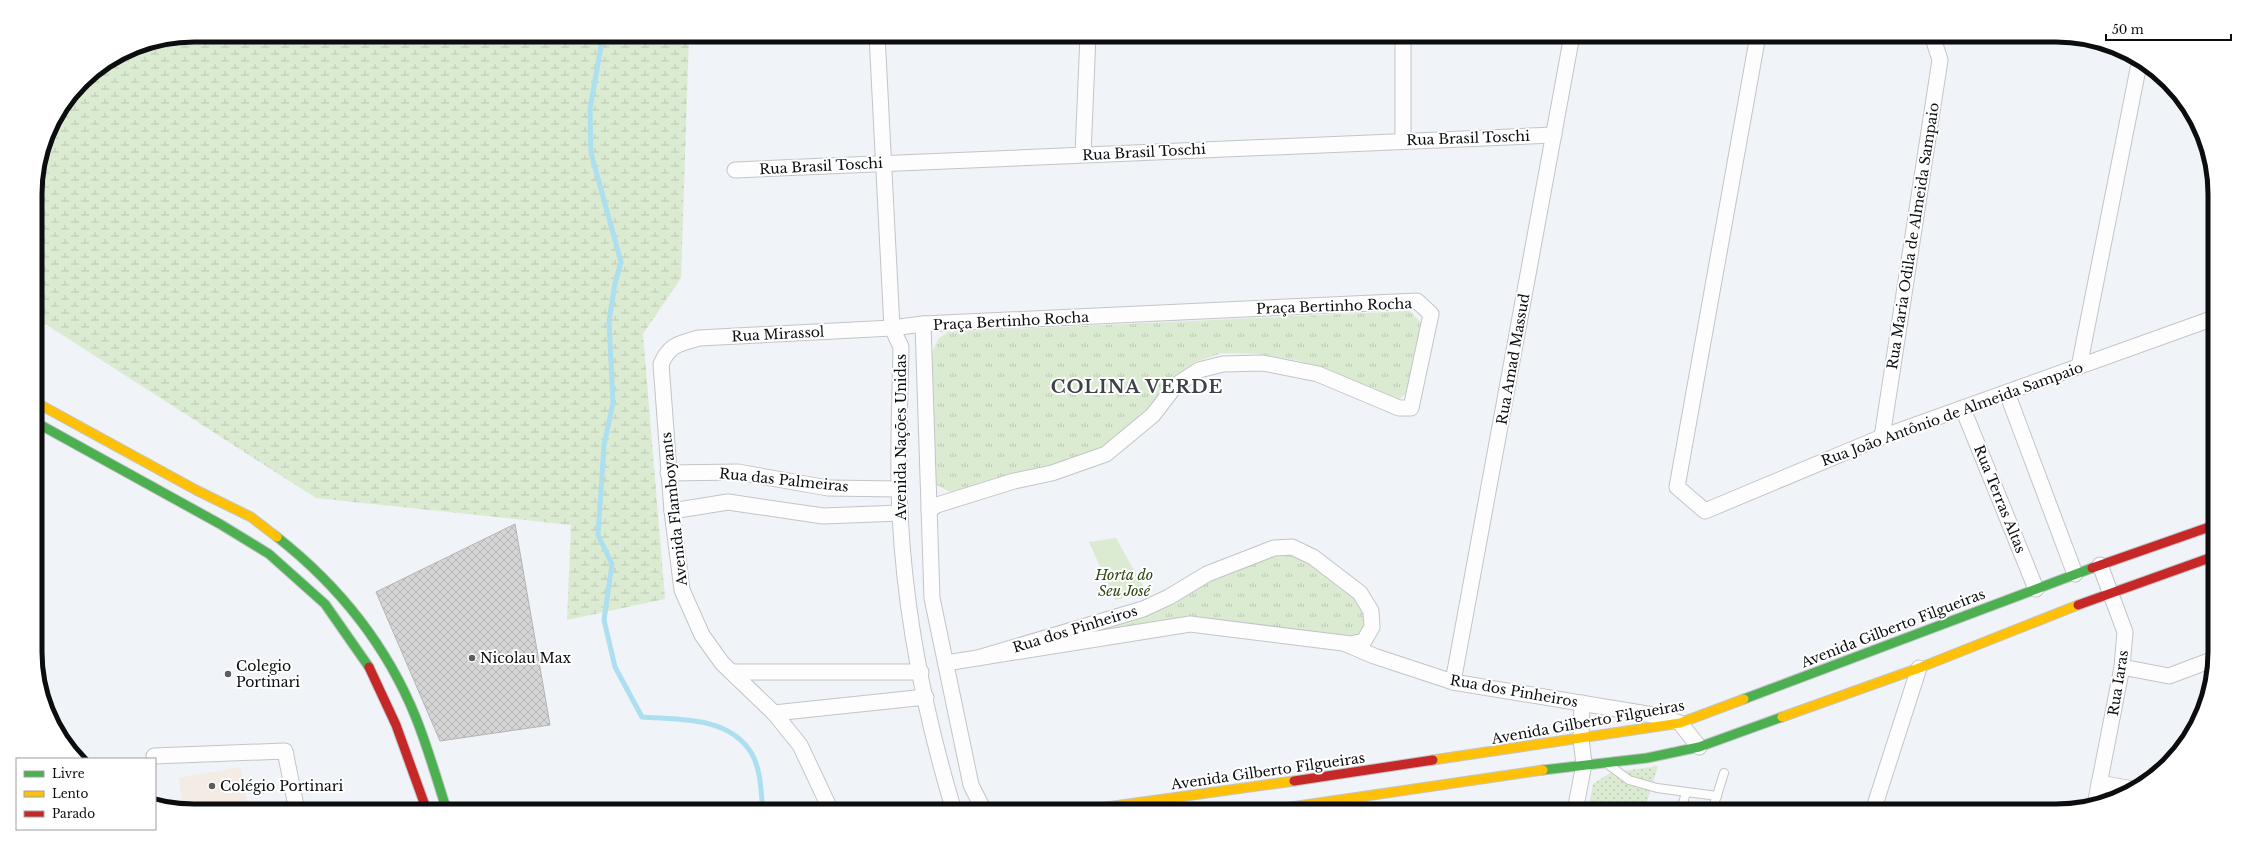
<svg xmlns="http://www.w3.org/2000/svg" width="2250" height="846" viewBox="0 0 2250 846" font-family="'Libre Baskerville',serif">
  <defs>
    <pattern id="grass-dots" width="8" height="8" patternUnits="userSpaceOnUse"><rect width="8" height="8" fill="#dbebd2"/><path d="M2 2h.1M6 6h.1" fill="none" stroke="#bbc8b3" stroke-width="1.8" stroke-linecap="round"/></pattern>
    <pattern id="wetland-marsh" width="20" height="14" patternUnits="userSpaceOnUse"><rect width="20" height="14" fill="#dbebd2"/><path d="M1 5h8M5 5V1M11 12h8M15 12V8" fill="none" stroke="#bbc8b3"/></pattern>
    <pattern id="park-tufts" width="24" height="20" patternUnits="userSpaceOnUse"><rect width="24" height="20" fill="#dbebd2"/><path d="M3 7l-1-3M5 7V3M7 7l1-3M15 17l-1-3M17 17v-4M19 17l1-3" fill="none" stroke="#bbc8b3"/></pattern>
    <pattern id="building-cross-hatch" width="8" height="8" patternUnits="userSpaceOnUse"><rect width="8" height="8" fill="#d6d5d6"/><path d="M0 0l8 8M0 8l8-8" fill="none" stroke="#b6b6b6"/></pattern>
  </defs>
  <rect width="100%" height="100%" fill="#f0f3f7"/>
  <path fill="#f4ebe4" d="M240 767 249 811 183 809 179 778Z"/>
  <path fill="url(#grass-dots)" d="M1658 766 1644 811H1588L1593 784 1610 773Z"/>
  <path fill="url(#wetland-marsh)" d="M194 35H689L681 278 643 334 665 599 567 620 571 525 316 498 36 318 35 184 52 124 89 75 134 47Z"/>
  <g fill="url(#park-tufts)">
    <path d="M1410 311 1421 323 1409 391 1399 399 1382 397 1348 379 1300 361 1257 354 1222 353 1195 362 1171 380 1133 429 1100 449 1048 470 994 480 950 492 935 484 931 355 938 339 948 332Z"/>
    <path d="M1275 552C1280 552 1288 551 1293 553 1312 560 1363 593 1367 614 1369 623 1366 629 1362 637L1350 639 1190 620 1048 642Z"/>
  </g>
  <path fill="#dbebd2" d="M1116 538 1147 593 1115 600 1089 542Z"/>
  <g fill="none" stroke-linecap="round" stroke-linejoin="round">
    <g stroke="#acdff0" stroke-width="5">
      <path d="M600 35 601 46 590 109 591 153 621 262 615 283 609 321 613 403 604 445 598 535 612 564 604 620 615 667 642 717C680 720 730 716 752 754 761 770 761 793 763 811"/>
      <path d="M111 61 146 45"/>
    </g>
  </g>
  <path fill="url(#building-cross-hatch)" stroke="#b4b4b5" d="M515 524 550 725 440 741 376 592Z"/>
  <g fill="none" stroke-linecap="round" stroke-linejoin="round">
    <g stroke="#c2c5c8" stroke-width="10">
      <g id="lane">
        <path d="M1610 766 1629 780 1657 788 1717 796"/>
        <path d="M1681 811 1686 792"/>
        <path d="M1712 811 1724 773"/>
      </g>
    </g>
    <g stroke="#c2c5c8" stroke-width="17">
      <g id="street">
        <path d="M877 35 892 328 901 347C900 403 897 459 900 514 905 614 925 715 954 811"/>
        <path d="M1403 35V140"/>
        <path d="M1758 35 1677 487 1705 511 1882 437 2214 318"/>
        <path d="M1083 154 1088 35"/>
        <path d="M735 170 1554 135"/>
        <path d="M923 324 932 598 971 785 984 811"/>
        <path d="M2079 367 2138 69 2144 62"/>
        <path d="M2007 393 2075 574"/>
        <path d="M1963 409 2036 589"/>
        <path d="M1882 437 1940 60 1932 35"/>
        <path d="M668 473 738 472 828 488 900 489"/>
        <path d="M672 511 728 502 823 516 900 513"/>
        <path d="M1346 644 1374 656 1453 682 1659 716 1680 723 1699 747"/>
        <path d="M946 663 1190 624 1351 644 1364 641 1372 627 1371 611 1360 593 1313 557 1292 547 1274 548 1207 574 1169 597 1143 609 978 658"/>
        <path d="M2122 667 2169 676 2214 659"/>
        <path d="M732 672H921"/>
        <path d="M1453 682 1572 35"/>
        <path d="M774 713 926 697"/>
        <path d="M154 756 285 751 297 811"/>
        <path d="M2099 783 2133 789"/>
        <path d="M2095 805 2122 667 2125 632 2100 565"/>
        <path d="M831 811 800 745 774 713 722 663 702 635 682 590 672 511 661 364C670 344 679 344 699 338L892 328 923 324 1417 301 1431 314 1411 408H1399L1318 374 1263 363 1223 364 1199 370 1176 385 1153 415 1106 454 1052 473 1014 481 937 505 929 510"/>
        <path d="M1575 811 1584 764 1581 739 1582 703"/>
        <path d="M1873 811 1919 668"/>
      </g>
    </g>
    <g stroke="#c2c5c8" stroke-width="11">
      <g id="fast">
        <path d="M37 423 220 524 269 554 325 604 369 667"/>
        <path d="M277 537C338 585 387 646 416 718 428 748 437 780 447 811"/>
        <path d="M1744 699 2092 568"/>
        <path d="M1543 770 1647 758 1699 747 1782 717"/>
      </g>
    </g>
    <g stroke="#c2c5c8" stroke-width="11">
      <g id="slow">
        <path d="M37 403 196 490 251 517 277 537"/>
        <path d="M1782 717 1919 668 2078 605"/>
        <path d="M1433 760 1680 723 1744 699"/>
        <path d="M1078 811 1294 781"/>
        <path d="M1264 811 1543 770"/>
      </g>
    </g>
    <g stroke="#c2c5c8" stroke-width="11">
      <g id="jam">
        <path d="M2092 568 2215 525"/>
        <path d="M2078 605 2215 556"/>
        <path d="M369 667 396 725 427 811"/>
        <path d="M1294 781 1433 760"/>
      </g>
    </g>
    <use href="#lane" stroke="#fdfdfe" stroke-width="8"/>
    <use href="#street" stroke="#fdfdfe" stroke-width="15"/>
    <use href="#fast" stroke="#4caf50" stroke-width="9"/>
    <use href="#slow" stroke="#ffc107" stroke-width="9"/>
    <use href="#jam" stroke="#c62828" stroke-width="9"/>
  </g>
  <g fill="#5b5e60" stroke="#fff" stroke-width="1.5">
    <circle cx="472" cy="658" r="4"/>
    <circle cx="228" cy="674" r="4"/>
    <circle cx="212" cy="786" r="4"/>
  </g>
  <g text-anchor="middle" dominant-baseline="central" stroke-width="4" stroke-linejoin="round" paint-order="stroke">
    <g font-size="14" fill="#0b0d0f" stroke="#fff">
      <text transform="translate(1468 138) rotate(-2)">Rua Brasil Toschi</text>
      <text transform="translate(1144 152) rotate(-3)">Rua Brasil Toschi</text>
      <text transform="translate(821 166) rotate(-3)">Rua Brasil Toschi</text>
      <text transform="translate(1913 236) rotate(-81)">Rua Maria Odila de Almeida Sampaio</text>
      <text transform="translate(1334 306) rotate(-2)">Praça Bertinho Rocha</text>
      <text transform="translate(1011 321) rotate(-3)">Praça Bertinho Rocha</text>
      <text transform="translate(778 334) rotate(-3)">Rua Mirassol</text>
      <text transform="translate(1513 359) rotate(-80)">Rua Amad Massud</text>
      <text transform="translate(1952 414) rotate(-20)">Rua João Antônio de Almeida Sampaio</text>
      <text transform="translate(901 437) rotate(-90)">Avenida Nações Unidas</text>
      <text transform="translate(784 480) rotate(6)">Rua das Palmeiras</text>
      <text transform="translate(2000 499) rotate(68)">Rua Terras Altas</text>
      <text transform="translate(674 509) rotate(-96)">Avenida Flamboyants</text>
      <text transform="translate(1893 628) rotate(-21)">Avenida Gilberto Filgueiras</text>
      <text transform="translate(1075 629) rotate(-17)">Rua dos Pinheiros</text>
      <text transform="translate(2118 683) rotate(-81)">Rua Iaras</text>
      <text transform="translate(1514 691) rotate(10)">Rua dos Pinheiros</text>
      <text transform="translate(1588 722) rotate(-10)">Avenida Gilberto Filgueiras</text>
      <text transform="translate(1268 771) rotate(-8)">Avenida Gilberto Filgueiras</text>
    </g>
    <g font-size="14" font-style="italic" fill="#2e4812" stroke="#fff">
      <text x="1124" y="575">Horta do<tspan x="1124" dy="16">Seu José</tspan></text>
    </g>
    <g font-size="14" fill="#0b0d0f" stroke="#fff" text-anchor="start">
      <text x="480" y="658">Nicolau Max</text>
      <text x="236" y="666">Colegio<tspan x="236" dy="16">Portinari</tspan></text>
      <text x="220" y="786">Colégio Portinari</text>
    </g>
    <g font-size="18" font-weight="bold" letter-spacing="1" fill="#3d4247" stroke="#fff">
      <text x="1137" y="387">COLINA VERDE</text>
    </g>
  </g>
  <path d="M0 0H2250V846H0ZM194 42H2056A152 152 0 0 1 2208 194V652A152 152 0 0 1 2056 804H194A152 152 0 0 1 42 652V194A152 152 0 0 1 194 42Z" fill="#fff" fill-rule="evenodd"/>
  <path fill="none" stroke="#0b0d0f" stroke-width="5" d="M194 42H2056A152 152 0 0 1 2208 194V652A152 152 0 0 1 2056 804H194A152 152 0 0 1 42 652V194A152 152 0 0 1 194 42Z"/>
  <rect x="16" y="758" width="140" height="72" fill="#ffffff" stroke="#9d9e9f"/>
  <rect x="24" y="771" width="20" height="6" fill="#4caf50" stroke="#9d9e9f"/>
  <text x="52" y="778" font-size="12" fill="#0b0d0f">Livre</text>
  <rect x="24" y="791" width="20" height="6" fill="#ffc107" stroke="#9d9e9f"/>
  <text x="52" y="798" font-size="12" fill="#0b0d0f">Lento</text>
  <rect x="24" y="811" width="20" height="6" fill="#c62828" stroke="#9d9e9f"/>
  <text x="52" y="818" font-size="12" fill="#0b0d0f">Parado</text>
  <path d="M2106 34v6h125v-6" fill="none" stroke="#0b0d0f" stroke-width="2"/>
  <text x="2112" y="34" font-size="12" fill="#0b0d0f" stroke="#ffffff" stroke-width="3" paint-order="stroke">50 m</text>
</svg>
